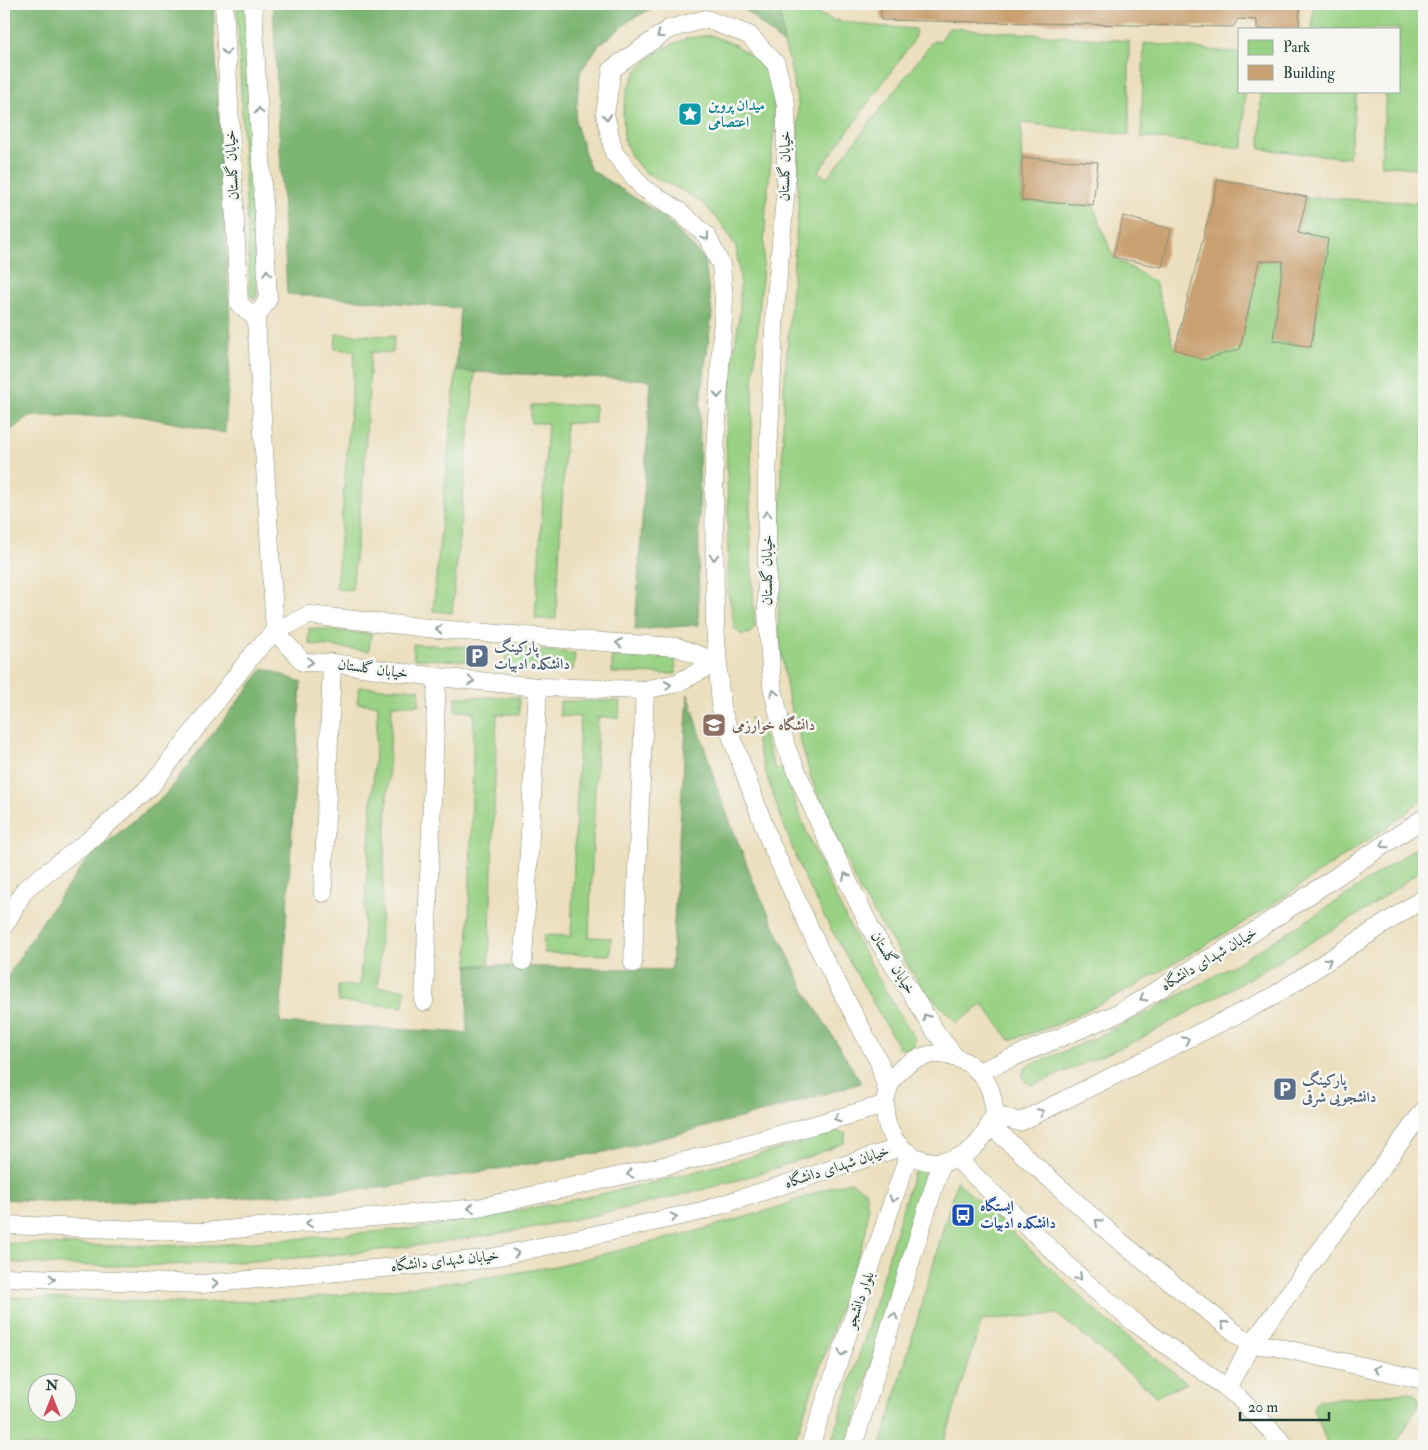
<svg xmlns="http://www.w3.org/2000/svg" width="1428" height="1450" viewBox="0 0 1428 1450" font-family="'IM FELL Double Pica',Amiri,serif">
  <rect width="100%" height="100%" fill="#f6f6f2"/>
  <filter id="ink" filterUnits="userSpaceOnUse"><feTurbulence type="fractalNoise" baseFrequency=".02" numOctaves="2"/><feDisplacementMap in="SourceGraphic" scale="10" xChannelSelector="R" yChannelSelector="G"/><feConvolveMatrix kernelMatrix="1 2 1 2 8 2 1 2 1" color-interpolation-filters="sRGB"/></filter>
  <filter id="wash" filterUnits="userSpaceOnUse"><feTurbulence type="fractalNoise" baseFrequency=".0096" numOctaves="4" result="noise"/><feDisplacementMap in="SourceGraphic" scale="20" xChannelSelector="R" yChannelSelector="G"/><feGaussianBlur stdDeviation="1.12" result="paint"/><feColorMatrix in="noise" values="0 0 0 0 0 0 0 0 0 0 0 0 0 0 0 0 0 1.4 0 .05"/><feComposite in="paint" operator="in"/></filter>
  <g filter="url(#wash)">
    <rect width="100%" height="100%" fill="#ecdfbe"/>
    <g fill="#9ad285" stroke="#5c885c" fill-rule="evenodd">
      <path d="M237 4H244L257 295 254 300 250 295Z"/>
      <path d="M779 4H795L833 20 875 26 916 29 914 40 818 172 827 178 933 41H940L949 28 1129 41V135L1021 123 1022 201 1093 205 1113 257 1155 282 1175 349H1240L1259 261H1283L1273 340 1311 347 1328 239 1298 233 1307 197 1424 203V799L1389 826 1258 914 1130 989 1056 1025 1010 1040 983 1004 957 1023 922 988 859 890 811 778 789 702 778 631 784 389 798 210V104L789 60 784 45Z"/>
      <path d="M1314 4H1424V169L1381 165 1386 91H1399V29H1312Z"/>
      <path d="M710 35 735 45 753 57 767 72 774 92V132L766 207 763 266 753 386 750 506 751 553 755 627 750 633 742 635 734 628 732 610 728 593V504L726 436 732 367 740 311V278L736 247 721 223 704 204 683 191 644 172 631 156 624 139 623 111 628 88 637 70 654 55 670 45 688 38Z"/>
      <path d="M1144 43 1239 53V91H1245L1243 148 1141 137Z"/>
      <path d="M1261 91H1357L1349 158 1260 149Z"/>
      <path d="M336 334 394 336 393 353 371 352 364 471 352 590 336 589 355 351 335 349Z"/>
      <path d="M456 371 475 372 452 613 433 611Z"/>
      <path d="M531 405H595V423H566L556 619H535L548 423H531Z"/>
      <path d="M309 628 371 634 369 651 309 644Z"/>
      <path d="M413 644 472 647 470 661 414 659Z"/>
      <path d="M507 647 575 653 573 670 505 666Z"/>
      <path d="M612 656 675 657 676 674 612 673Z"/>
      <path d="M359 687 419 689V705H392L378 987 405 989 403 1007 338 1002V985L360 986 378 705 357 703Z"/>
      <path d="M455 697H519V714H497L489 965H468L474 712 455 711Z"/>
      <path d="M560 701H620L619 718 598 717 589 937 611 938 610 955 544 953V935L571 936 580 717 560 716Z"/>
      <path d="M750 717 763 733 775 769 783 767C814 863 861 954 915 1039L914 1046 908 1050 899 1048 831 929 802 873 777 807 762 761Z"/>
      <path d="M1424 842V868L1366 910 1241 983 1138 1040 1043 1081 1031 1085 1025 1081 1022 1074 1026 1066C1080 1047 1132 1021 1182 994 1266 948 1346 897 1424 842Z"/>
      <path d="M837 1131 846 1134 844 1143C828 1149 813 1156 796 1161 741 1181 683 1195 626 1208 459 1247 287 1264 115 1266 78 1266 41 1264 4 1262V1243L114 1246 215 1245 328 1236 426 1227 569 1201 667 1179 791 1146Z"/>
      <path d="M920 1169 925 1172 927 1180 860 1404 846 1446H830L863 1343 912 1177 914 1172Z"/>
      <path d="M957 1181 1108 1322 1187 1383 1157 1396 1057 1314 982 1320 943 1446H881Z"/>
      <path d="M851 1182 865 1191 868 1209 866 1232 793 1446H4V1297L182 1303 290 1300 464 1281 555 1266 693 1232 773 1209 828 1188ZM38 1382H68V1412H38Z"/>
      <path d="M1408 1392C1415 1392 1419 1396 1419 1404L1395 1446H1328L1314 1409 1315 1404 1318 1401Z"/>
    </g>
    <g fill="#7bb472" stroke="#4d7853">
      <path d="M4 4H213L231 341 225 433 139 416H30L4 435Z"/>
      <path d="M273 4H660L632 19 599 45 580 72 575 121 590 169 664 217 704 258 712 313 700 406 698 625 635 630 651 380 456 371 460 308 287 294Z"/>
      <path d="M725 4H779L784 45 743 8Z"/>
      <path d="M264 668 301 682 280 1023 467 1033 468 965 671 970 688 694 718 791 754 883 804 989 861 1083 767 1111 616 1150 381 1188 209 1200 62 1202 4 1199V982L46 916 89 857 164 796Z"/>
    </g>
    <g id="blocks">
      <g fill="#c9a071">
        <path d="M881 4H1300L1299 29H1257V20L1238 19 1233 27 881 20Z"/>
        <path d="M1022 158 1098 162 1093 205 1022 201Z"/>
        <path d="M1218 179 1307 197 1298 233 1328 239 1311 347 1273 340 1283 261H1259L1240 349 1203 360 1175 349Z"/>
        <path d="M1123 216 1171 229 1162 267 1113 257Z"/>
      </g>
    </g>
  </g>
  <g filter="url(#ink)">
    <use href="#blocks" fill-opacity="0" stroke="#868e79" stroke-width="1"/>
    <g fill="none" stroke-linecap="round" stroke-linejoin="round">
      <g stroke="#868e79" stroke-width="19">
        <g id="lane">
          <path d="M224 4 239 304 256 318 275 631 303 662 332 663 437 677 538 687 645 690 677 683 717 662"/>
          <path d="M253 4 268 299 256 318"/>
          <path d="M323 893 332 663"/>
          <path d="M4 926 25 889 88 841 151 786 253 654 275 631 309 615 437 629 616 643 677 647 717 662"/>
          <path d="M523 961 538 687"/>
          <path d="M633 963 645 690"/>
          <path d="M424 1002 437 677"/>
          <path d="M941 1054C969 1059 988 1072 993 1101 993 1106 996 1112 994 1116 993 1120 990 1123 989 1126 978 1148 961 1163 935 1162 874 1158 866 1071 926 1056 930 1054 936 1054 941 1054Z"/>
          <path d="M978 1072 1119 1013 1249 935 1424 818"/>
          <path d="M887 1091 879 1062 819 949 770 842 721 708 715 625 714 469 724 300 721 265 707 236 679 211 643 188 614 153 605 114 612 69 669 29 706 19 749 35 776 64 786 105V186L775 310 767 476V611L772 685 786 747 819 822 871 929 935 1031 955 1057"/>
          <path d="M995 1115 1020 1122 1272 997 1424 898"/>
          <path d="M989 1124 1117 1239 1164 1277 1251 1345 1272 1346 1424 1380"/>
          <path d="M956 1158 1083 1280 1135 1323 1227 1388 1238 1397 1286 1446"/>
          <path d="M4 1225 201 1232 478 1208 690 1160 884 1105"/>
          <path d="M4 1277 202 1284 486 1259 702 1211 901 1147"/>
          <path d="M1227 1388 1251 1345 1424 1110"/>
          <path d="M810 1446 909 1153"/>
          <path d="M853 1446 942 1161"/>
        </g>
      </g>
      <use href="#lane" stroke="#fff" stroke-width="18"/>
    </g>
    <defs><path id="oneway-chevron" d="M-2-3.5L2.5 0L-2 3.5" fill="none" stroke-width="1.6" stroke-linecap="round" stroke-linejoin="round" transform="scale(1.25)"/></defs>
    <g stroke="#8f9e9a">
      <use href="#oneway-chevron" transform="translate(660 35) rotate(145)"/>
      <use href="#oneway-chevron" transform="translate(226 52) rotate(87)"/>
      <use href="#oneway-chevron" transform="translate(259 111) rotate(-93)"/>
      <use href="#oneway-chevron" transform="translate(607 117) rotate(85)"/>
      <use href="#oneway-chevron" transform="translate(706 237) rotate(53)"/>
      <use href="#oneway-chevron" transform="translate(267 273) rotate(-93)"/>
      <use href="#oneway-chevron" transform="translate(718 395) rotate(94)"/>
      <use href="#oneway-chevron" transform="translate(767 514) rotate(-90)"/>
      <use href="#oneway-chevron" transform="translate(714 557) rotate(90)"/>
      <use href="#oneway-chevron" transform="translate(439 629) rotate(-175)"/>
      <use href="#oneway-chevron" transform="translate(619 643) rotate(-176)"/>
      <use href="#oneway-chevron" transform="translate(310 662) rotate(5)"/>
      <use href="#oneway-chevron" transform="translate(471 681) rotate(5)"/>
      <use href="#oneway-chevron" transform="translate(668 685) rotate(-12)"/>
      <use href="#oneway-chevron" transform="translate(774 693) rotate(-103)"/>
      <use href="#oneway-chevron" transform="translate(1384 845) rotate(146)"/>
      <use href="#oneway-chevron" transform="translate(846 876) rotate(-116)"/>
      <use href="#oneway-chevron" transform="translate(1328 961) rotate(-33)"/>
      <use href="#oneway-chevron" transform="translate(1143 998) rotate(149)"/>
      <use href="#oneway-chevron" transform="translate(926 1017) rotate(-122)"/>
      <use href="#oneway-chevron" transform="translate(1186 1040) rotate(-26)"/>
      <use href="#oneway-chevron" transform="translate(1041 1112) rotate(-26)"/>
      <use href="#oneway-chevron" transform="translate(837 1118) rotate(164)"/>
      <use href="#oneway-chevron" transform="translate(630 1174) rotate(167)"/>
      <use href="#oneway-chevron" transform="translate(893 1199) rotate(109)"/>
      <use href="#oneway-chevron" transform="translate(471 1208) rotate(174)"/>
      <use href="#oneway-chevron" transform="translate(674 1217) rotate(-13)"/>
      <use href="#oneway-chevron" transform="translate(1098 1222) rotate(-138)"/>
      <use href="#oneway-chevron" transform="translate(309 1223) rotate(175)"/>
      <use href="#oneway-chevron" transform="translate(516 1253) rotate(-13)"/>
      <use href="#oneway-chevron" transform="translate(1079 1277) rotate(43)"/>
      <use href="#oneway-chevron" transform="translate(52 1279) rotate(2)"/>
      <use href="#oneway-chevron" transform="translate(215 1283) rotate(-5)"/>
      <use href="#oneway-chevron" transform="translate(894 1316) rotate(-73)"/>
      <use href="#oneway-chevron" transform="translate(1224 1324) rotate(-143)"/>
      <use href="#oneway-chevron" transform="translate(842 1353) rotate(109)"/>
      <use href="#oneway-chevron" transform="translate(1377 1369) rotate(-167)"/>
    </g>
  </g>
  <defs>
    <g id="sight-square" transform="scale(1.25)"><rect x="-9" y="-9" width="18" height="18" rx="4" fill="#0f9aa8" stroke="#f6f6f2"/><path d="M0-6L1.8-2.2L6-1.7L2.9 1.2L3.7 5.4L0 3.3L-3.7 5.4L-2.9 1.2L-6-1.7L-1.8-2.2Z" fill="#fff"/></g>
    <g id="parking-square" transform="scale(1.25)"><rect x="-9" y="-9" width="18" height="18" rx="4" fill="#5c6f8a" stroke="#f6f6f2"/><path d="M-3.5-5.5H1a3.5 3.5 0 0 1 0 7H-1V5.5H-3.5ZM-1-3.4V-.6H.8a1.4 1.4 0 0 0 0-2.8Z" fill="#fff"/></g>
    <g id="university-square" transform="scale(1.25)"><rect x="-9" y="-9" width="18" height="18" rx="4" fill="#8d6e63" stroke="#f6f6f2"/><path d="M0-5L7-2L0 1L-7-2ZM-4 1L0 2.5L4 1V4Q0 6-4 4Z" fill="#fff"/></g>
    <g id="bus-square" transform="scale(1.25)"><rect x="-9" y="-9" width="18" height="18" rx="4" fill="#1a4fb4" stroke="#f6f6f2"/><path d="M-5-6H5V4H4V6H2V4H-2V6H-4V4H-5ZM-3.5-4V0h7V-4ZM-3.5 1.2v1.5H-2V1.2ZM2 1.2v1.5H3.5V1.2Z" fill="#fff"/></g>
  </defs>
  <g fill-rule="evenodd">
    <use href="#sight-square" x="690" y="114"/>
    <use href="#parking-square" x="477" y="656"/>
    <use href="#university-square" x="714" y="725"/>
    <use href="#parking-square" x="1285" y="1089"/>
    <use href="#bus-square" x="963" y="1215"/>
  </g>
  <g text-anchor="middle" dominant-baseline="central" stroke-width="5" stroke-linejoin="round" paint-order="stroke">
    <g font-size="15" font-weight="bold" fill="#0d838f" stroke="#f6f6f2" text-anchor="start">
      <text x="708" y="105">میدان پروین<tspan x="708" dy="17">اعتصامی</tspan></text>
    </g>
    <g font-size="15" fill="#1f3d34" stroke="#f6f6f2">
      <text transform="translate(232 165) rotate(-93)">خیابان گلستان</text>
      <text transform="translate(785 166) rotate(-89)">خیابان گلستان</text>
      <text transform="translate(767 570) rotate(-90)">خیابان گلستان</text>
      <text transform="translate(373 669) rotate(8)">خیابان گلستان</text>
      <text transform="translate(1209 959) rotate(-31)">خیابان شهدای دانشگاه</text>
      <text transform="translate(893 963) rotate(58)">خیابان گلستان</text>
      <text transform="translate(837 1167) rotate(-18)">خیابان شهدای دانشگاه</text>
      <text transform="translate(445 1261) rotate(-6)">خیابان شهدای دانشگاه</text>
      <text transform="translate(860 1300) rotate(-71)">بلوار دانشجو</text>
    </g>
    <g font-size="15" font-weight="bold" fill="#4e5e75" stroke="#f6f6f2" text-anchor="start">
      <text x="494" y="647">پارکینگ<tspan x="494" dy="17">دانشکده ادبیات</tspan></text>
      <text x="1302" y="1080">پارکینگ<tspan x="1302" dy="17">دانشجویی شرقی</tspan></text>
    </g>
    <g font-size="15" font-weight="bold" fill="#785e54" stroke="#f6f6f2" text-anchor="start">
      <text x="732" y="725">دانشگاه خوارزمی</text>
    </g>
    <g font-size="15" font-weight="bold" fill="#164399" stroke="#f6f6f2" text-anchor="start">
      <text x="980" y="1206">ایستگاه<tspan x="980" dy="17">دانشکده ادبیات</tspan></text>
    </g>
  </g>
  <rect width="1428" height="1450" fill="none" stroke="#f6f6f2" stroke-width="20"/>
  <rect x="1238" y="28" width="162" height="65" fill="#f6f6f2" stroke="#a0aca6"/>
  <rect x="1248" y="40" width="25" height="15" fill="#9ad285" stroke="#a0aca6"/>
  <text x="1283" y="52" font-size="15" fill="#1f3d34">Park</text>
  <rect x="1248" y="65" width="25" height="15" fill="#c9a071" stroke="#a0aca6"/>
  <text x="1283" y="78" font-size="15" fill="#1f3d34">Building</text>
  <g transform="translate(52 1398)"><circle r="24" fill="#f6f6f2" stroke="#a0aca6"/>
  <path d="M0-4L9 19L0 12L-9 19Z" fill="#d1495b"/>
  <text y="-8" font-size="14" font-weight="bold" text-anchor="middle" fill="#1f3d34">N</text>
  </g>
  <path d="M1240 1412v8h89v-8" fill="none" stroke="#1f3d34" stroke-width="2.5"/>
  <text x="1248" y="1412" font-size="15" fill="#1f3d34" stroke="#f6f6f2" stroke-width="4" paint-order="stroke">20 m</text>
</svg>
